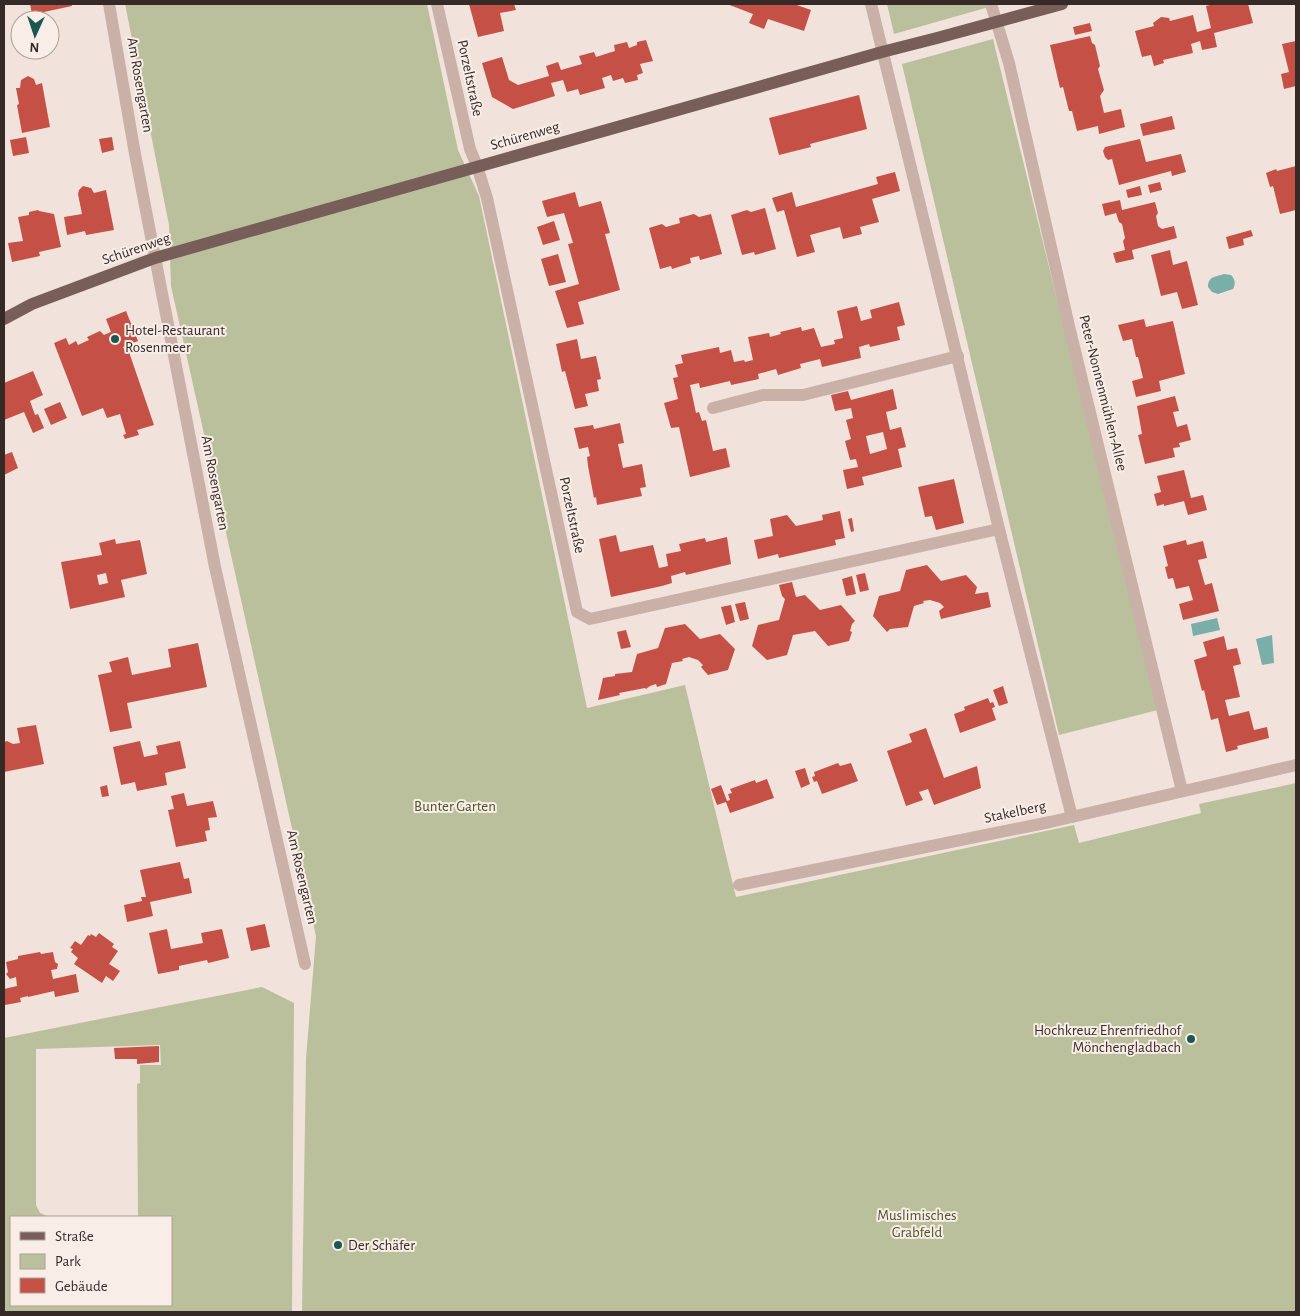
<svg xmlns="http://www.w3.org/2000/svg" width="1300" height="1316" viewBox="0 0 1300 1316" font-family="'Alegreya Sans',sans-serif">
  <rect width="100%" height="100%" fill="#f1e3db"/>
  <g fill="#bac09b" fill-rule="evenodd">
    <path d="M125 4H427L458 150 479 196 587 708 685 685 736 897 1074 825 1079 843 1201 813 1199 804 1296 783V1312H302L306 1058 316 936 171 286 169 225Z"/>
    <path d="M887 4H989V7L894 34Z"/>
    <path d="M993 39 1158 710 1059 735 902 64Z"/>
    <path d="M262 987 294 1003 292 1312H4V1038ZM160 1045 161 1065H140V1083L137 1084 138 1217H171V1305H11V1217H49L40 1213 36 1205V1049Z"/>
  </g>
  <g fill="#7aaea8">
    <path d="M1224 274 1231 275C1235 279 1236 284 1233 289L1218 294 1212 292 1208 287C1208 276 1216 277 1224 274Z"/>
    <path d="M1217 618 1220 630 1193 636 1191 624Z"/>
    <path d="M1272 635 1274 663 1262 665 1256 639Z"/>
  </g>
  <g fill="#c55046" fill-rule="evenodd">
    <path d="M30 4H71L72 6 44 12 46 20H19L18 17 32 14Z"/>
    <path d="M469 4H514L516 10 500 13 504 31 478 37Z"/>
    <path d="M727 4 780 5V4H794L811 10 804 31 768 19 764 29 749 23 753 14Z"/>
    <path d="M1214 4H1248L1253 23 1214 33 1217 47 1202 50 1200 41 1191 44 1193 53 1163 60 1164 63 1154 66 1151 55 1142 57 1135 31 1154 26 1153 23 1161 17 1169 18 1170 21 1193 15 1197 32 1211 28 1206 6Z"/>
    <path d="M1090 23 1092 31 1075 35 1073 27Z"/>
    <path d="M1090 36 1092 43 1095 45 1100 66 1098 69 1104 90 1100 96 1104 113 1121 109 1125 127 1099 134 1098 126 1077 131 1072 111H1069L1063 87 1060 88 1050 45Z"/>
    <path d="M646 40 653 61 640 64 643 73 637 75 638 80 625 83 623 78 613 81 611 75 602 78 605 88 580 95 578 89 567 92 563 80 551 83 555 96 513 109 492 97 482 63 502 57 509 80 518 85 549 76 546 66 558 62 561 70 582 64 579 56 594 52 596 57 615 51 614 45 627 42 629 48 637 45V42Z"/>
    <path d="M1296 41V86L1284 89 1281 74 1289 72 1282 44Z"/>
    <path d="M28 76 34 79 36 85 42 83 50 127 22 133 17 105 19 104 16 88H20L21 80Z"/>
    <path d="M859 95 867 129 810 144 811 147 779 155 769 118Z"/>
    <path d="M1172 116 1175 129 1143 136 1140 124Z"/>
    <path d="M26 137 29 153 13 156 10 140Z"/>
    <path d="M112 137 114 150 102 153 99 139Z"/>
    <path d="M1140 139 1146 162 1181 154 1186 172 1172 176 1171 171 1119 185 1112 159 1108 160 1105 157 1103 151 1105 147Z"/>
    <path d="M1296 166V210L1280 214 1273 186 1270 187 1266 173 1276 169 1277 171Z"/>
    <path d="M895 172 900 191 872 199 879 222 860 227 862 234 843 239 840 227 810 235 815 252 797 257 784 210 777 212 772 198 792 192 796 207 878 184 876 177Z"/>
    <path d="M1160 182 1162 190 1150 193 1148 185Z"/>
    <path d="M83 186 91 188 94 193 106 190 114 230 86 235 85 231 67 235 64 217 82 214 78 194 79 190Z"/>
    <path d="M1140 186 1142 195 1128 198 1126 190Z"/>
    <path d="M575 192 579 207 601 201 610 233 605 234 620 290 578 302 584 324 567 328 555 291 579 284 568 244 573 243 564 213 547 217 542 201Z"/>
    <path d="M1120 200 1122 210 1155 202 1158 213 1156 216 1158 226 1162 229 1174 226 1177 238 1132 250 1134 259 1116 263 1113 253 1125 250 1123 241 1125 238 1122 224 1119 222 1116 213 1105 216 1102 204Z"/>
    <path d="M765 208 776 249 755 255 754 252 742 255 731 215 747 210 751 212Z"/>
    <path d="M38 210 39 211 54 214 61 247 39 252 40 256 12 262 8 243 23 241 18 217 29 215V212Z"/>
    <path d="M694 214 699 217 711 214 722 254 700 260 699 256 690 258 691 263 672 269 671 266 660 269 649 228 662 224 666 227 680 223 679 218Z"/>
    <path d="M554 221 560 240 543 245 537 227Z"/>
    <path d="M1251 230 1253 236 1243 239 1244 245 1229 249 1226 237Z"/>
    <path d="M1170 250 1173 265 1187 261 1198 305 1182 309 1177 292 1161 296 1151 255Z"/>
    <path d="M558 254 566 282 549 286 541 259Z"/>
    <path d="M899 302 905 325 897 327 900 340 870 347 869 344 859 347 861 358 822 367 820 359 800 364 801 368 778 375 776 369 758 374 759 379 731 385 730 381 700 388 699 383 690 385 696 413 699 412 702 421 706 420 713 451 726 448 730 467 690 477 679 427 671 428 664 403 678 399 673 378 678 377 675 365 683 363 681 355 719 347 720 353 731 350 734 362 744 360 745 362 753 360 748 337 769 333 770 337 781 334 780 332 801 327 802 331 814 328 821 347 835 344 834 340 843 338 837 311 857 306 861 321 872 318 870 310Z"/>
    <path d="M126 311 138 341 123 347 126 353 129 352 154 425 137 430 139 435 125 439 123 435 126 434 120 414 107 418 103 408 82 416 54 343 66 338 69 345 76 341 78 345 89 340 87 337 100 331 104 335 111 332 106 319Z"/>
    <path d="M1144 319 1146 327 1173 321 1185 374 1159 381 1161 391 1136 397 1132 381 1143 378 1138 357H1136L1132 339 1123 341 1118 325Z"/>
    <path d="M577 339 581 359 596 356 601 379 597 380 599 391 585 394 588 406 575 409 565 371 562 372 556 344Z"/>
    <path d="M33 371 43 395 30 401 35 415 38 414 44 428 33 433 24 412 4 420V383Z"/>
    <path d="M893 389 897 409 886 412 890 430 901 427 906 447 898 449 902 467 862 477 864 485 847 489 843 470 858 467 856 459 850 460 845 441 851 439 846 420 853 418 851 408 835 411 831 395 848 391 851 400ZM883 432 887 449 870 454 866 436Z"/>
    <path d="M1175 396 1179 411 1173 412 1177 427 1187 424 1191 440 1179 443 1180 447 1173 448 1175 457 1145 464 1138 435 1142 434 1137 406Z"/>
    <path d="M60 402 67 418 51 425 44 409Z"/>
    <path d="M620 423 624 443 618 444 623 468 642 464 646 487 640 488 642 496 597 505 596 497 594 498 588 466 587 457 590 456 588 447 579 449 574 428 593 425 594 429Z"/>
    <path d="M12 452 18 468 4 475V455Z"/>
    <path d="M1184 470 1191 498 1203 495 1207 510 1188 515 1184 501 1164 506V504L1157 506 1154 494 1161 492 1157 476Z"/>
    <path d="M954 479 964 523 936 530 932 516 925 517 918 487Z"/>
    <path d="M840 511 845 538 835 540 836 545 779 558 778 554 758 559 754 540 773 536 770 519 787 515 796 526 823 520 822 515Z"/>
    <path d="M852 518 854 531 851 532 848 519Z"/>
    <path d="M616 535 620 552 653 545 659 568 668 566 666 554 681 551 679 544 705 538 706 542 727 537 731 564 686 575 685 572 671 576 672 583 662 586 611 597 599 539Z"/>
    <path d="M115 539 116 544 140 540 147 574 121 580 125 597 70 609 61 562 102 555 99 543ZM106 573 108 583 99 585 97 575Z"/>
    <path d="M1186 540 1187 545 1203 541 1207 558 1198 560 1205 585 1212 583 1219 611 1183 620 1179 604 1193 600 1189 586 1176 589 1173 578 1168 579 1165 567 1168 566 1163 546Z"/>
    <path d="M927 565 941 581 966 575 977 587 975 594 988 592 991 607 941 619 939 611 944 607 940 603 930 600 923 601 924 603 914 606 908 627 890 629 887 632 873 616 879 596 900 591 906 570Z"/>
    <path d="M865 573 869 590 860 592 856 575Z"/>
    <path d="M852 576 856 594 846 596 842 579Z"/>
    <path d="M792 582 796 597 805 595 820 610 841 605 855 621 852 624 850 631 852 632 849 641 828 646 815 631 793 635 787 655 767 660 752 646 758 625 779 620 785 599 782 596 779 585Z"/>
    <path d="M745 602 749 619 740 621 735 604Z"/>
    <path d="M731 605 735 622 726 625 721 607Z"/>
    <path d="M685 624 700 639 720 634 735 649 728 670 708 675 701 667 703 665 698 660 689 657 682 659 683 661 672 663 666 684 657 687 656 684 650 686 646 689 645 688 619 693 620 695 598 700 603 678 615 676V674L632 672 637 654 658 648 665 628Z"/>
    <path d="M626 630 631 647 621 649 617 632Z"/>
    <path d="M1224 636 1227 650 1237 648 1241 664 1233 666 1240 697 1225 700 1229 716 1249 711 1254 730 1267 727 1269 738 1237 746 1238 749 1226 752 1218 718 1211 720 1204 690 1202 691 1194 660 1207 656 1203 642Z"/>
    <path d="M198 643 207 687 127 703 132 728 110 732 98 675 112 672 109 662 128 657 132 675 171 667 168 649Z"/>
    <path d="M1003 686 1008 703 999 706 993 690Z"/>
    <path d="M988 698 990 703 993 702 995 707 992 708 996 720 960 733 954 714 965 710 964 707Z"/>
    <path d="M36 725 44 764 4 772V742L7 741 13 744 20 743 17 728Z"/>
    <path d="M926 728 944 778 977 766 981 788 934 805 928 789 919 792 923 800 906 806 887 751 912 742 909 734Z"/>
    <path d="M140 741 144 757 158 754 156 746 180 741 186 768 165 773 167 785 137 791 135 782 121 785 113 747Z"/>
    <path d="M838 763 840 766 851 763 858 781 822 794 817 781 814 782 812 777 815 776 814 772Z"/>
    <path d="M805 768 810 784 801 788 795 771Z"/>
    <path d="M767 779 774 798 730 813 726 802 717 805 711 789 721 785 727 801 730 800 728 794 732 793 730 789 755 780 756 783Z"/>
    <path d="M107 785 109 796 102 797 100 787Z"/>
    <path d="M184 793 187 806 213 801 217 817 208 818 210 830 205 831 207 841 176 847 168 810 174 809 171 796Z"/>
    <path d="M180 862 184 879 189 878 192 893 150 902 153 916 127 922 124 905 142 901 141 897H146L140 870Z"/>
    <path d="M265 924 270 947 251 951 246 928Z"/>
    <path d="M167 929 171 949 203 943 201 933 222 929 229 958 208 963 207 960 179 966V970L158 974 149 933Z"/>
    <path d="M99 933 114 944 112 947 118 951 109 964 120 971 113 981 106 976 102 983 74 964 78 958 71 952 73 949 70 948 75 941 81 945 88 935 90 936 91 934 96 937Z"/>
    <path d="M40 952 41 954 53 952 55 962 58 964 57 969 51 970 53 979 76 974 79 992 55 997 54 991 28 997V996L20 998 21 1002 5 1005 4 989 17 986 16 977 10 979 6 974 8 972 6 962 18 959V956Z"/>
    <path d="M159 1046V1062L137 1064V1059H115L114 1048Z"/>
  </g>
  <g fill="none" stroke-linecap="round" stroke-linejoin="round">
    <g stroke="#c9b1a7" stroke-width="12">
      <path d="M109 4 135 154 215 567 305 964"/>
      <path d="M437 4 470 149 477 166 487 198 577 612 590 619 999 529"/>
      <path d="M871 4 999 529 1072 817"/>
      <path d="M991 4 1009 63 1069 326 1182 791"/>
      <path d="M713 408 763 395H803L958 356"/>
      <path d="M739 885 1050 822 1296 765"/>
    </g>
    <path stroke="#785e59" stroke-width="12" d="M4 319 32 304 155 258 882 52 937 38 1062 4"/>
  </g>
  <g fill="#1d5751" stroke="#f9eee7" stroke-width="2">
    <circle cx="115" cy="339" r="5"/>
    <circle cx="1191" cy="1039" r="5"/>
    <circle cx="338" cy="1245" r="5"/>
  </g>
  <g text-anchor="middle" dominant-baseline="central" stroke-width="4" stroke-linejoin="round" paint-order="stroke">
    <g font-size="15" fill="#362a27" stroke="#f9eee7">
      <text transform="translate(470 78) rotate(78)">Porzeltstraße</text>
      <text transform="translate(140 85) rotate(80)">Am Rosengarten</text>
      <text transform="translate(525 136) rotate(-16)">Schürenweg</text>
      <text transform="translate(136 249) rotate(-19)">Schürenweg</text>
      <text transform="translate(1103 393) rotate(76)">Peter-Nonnenmühlen-Allee</text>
      <text transform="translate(215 483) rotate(79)">Am Rosengarten</text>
      <text transform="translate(572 515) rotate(78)">Porzeltstraße</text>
      <text transform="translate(1015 812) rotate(-12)">Stakelberg</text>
      <text transform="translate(302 877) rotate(77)">Am Rosengarten</text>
    </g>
    <g font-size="15" fill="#362a27" stroke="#f9eee7" text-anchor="start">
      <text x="125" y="330">Hotel-Restaurant<tspan x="125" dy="17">Rosenmeer</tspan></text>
      <text x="1181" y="1030" text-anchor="end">Hochkreuz Ehrenfriedhof<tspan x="1181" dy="17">Mönchengladbach</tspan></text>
      <text x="348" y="1245">Der Schäfer</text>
    </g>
    <g font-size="15" fill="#4c542b" stroke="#f9eee7">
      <text x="455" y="806">Bunter Garten</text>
      <text x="917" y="1215">Muslimisches<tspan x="917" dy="17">Grabfeld</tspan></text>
    </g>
  </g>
  <rect width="1300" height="1316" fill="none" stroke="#362a27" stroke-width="10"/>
  <rect x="10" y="1216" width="162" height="90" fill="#f9eee7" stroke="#aba09a"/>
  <rect x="20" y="1232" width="25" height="8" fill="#785e59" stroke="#aba09a"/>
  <text x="55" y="1241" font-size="15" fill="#362a27">Straße</text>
  <rect x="20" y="1254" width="25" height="15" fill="#bac09b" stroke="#aba09a"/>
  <text x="55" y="1266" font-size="15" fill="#362a27">Park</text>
  <rect x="20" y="1278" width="25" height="15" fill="#c55046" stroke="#aba09a"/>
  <text x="55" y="1291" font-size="15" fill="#362a27">Gebäude</text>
  <g transform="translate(35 35) rotate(183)"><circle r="24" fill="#f9eee7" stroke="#aba09a"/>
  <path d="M0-4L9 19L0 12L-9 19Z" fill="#1d5751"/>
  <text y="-8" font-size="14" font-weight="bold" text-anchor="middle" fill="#362a27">N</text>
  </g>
</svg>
